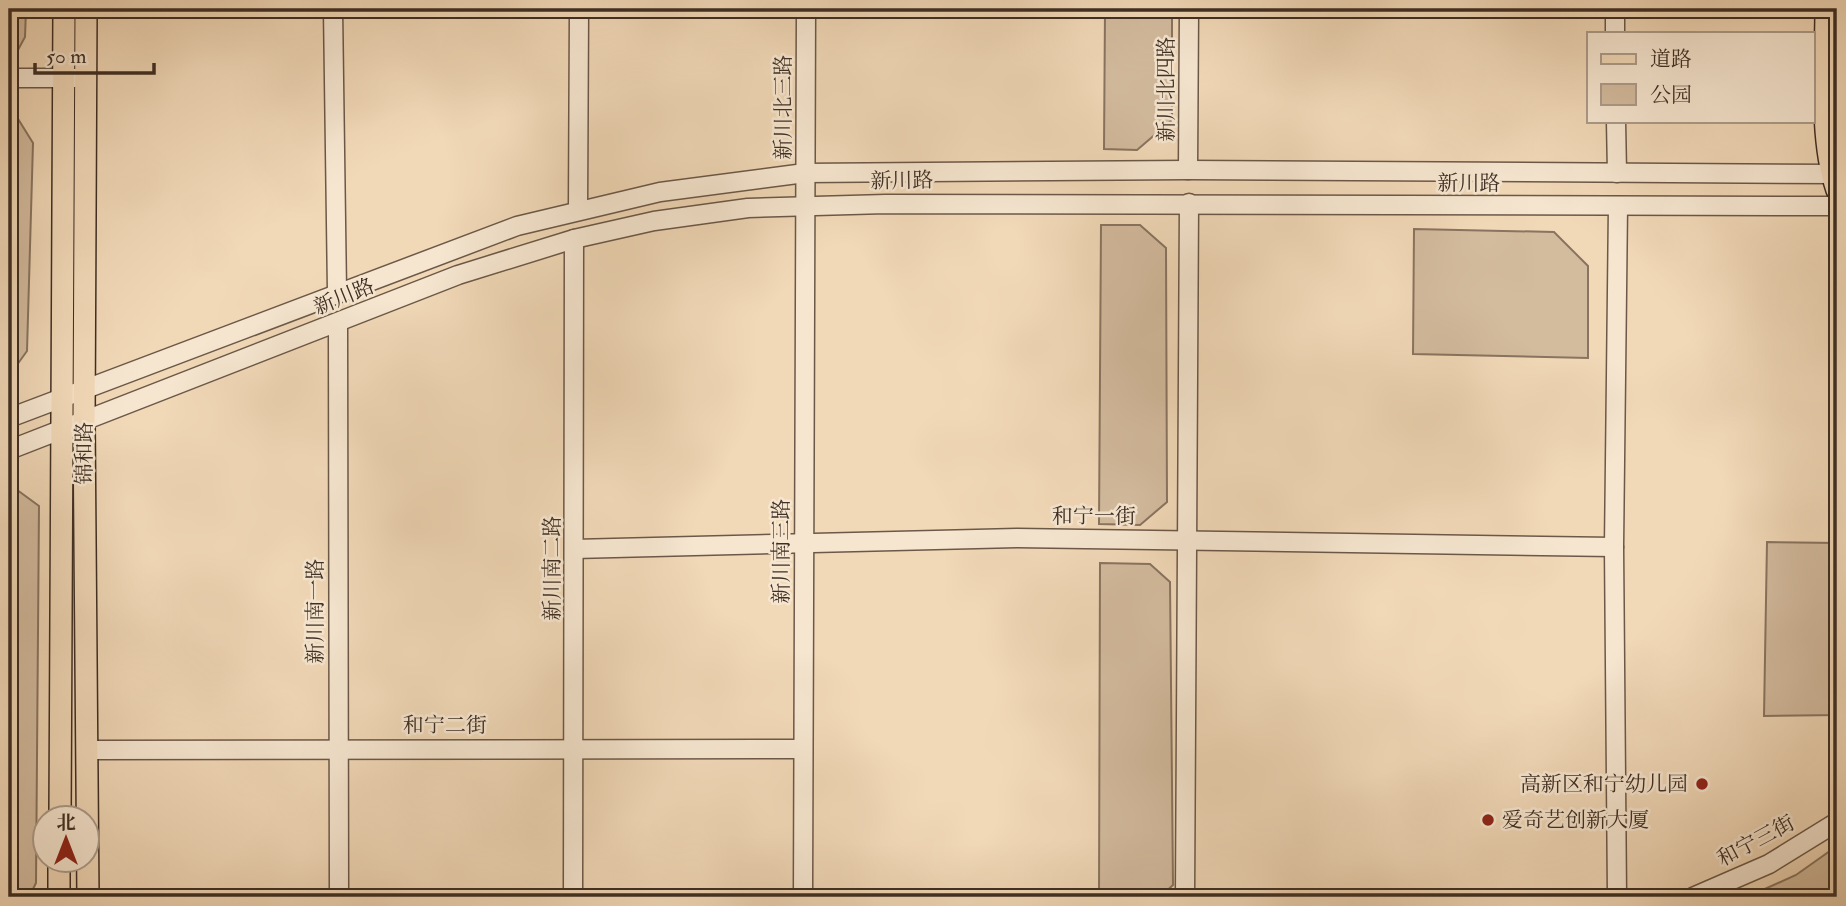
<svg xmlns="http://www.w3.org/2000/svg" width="1846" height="906" viewBox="0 0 1846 906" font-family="'IM FELL Double Pica','Noto Serif SC',serif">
  <rect width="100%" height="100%" fill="#f1d8b7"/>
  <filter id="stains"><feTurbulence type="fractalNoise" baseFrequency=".00286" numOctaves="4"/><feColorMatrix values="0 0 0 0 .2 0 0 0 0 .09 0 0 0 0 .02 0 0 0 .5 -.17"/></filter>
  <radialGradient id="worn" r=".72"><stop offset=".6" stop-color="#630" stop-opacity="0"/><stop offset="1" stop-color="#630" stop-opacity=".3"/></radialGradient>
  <g fill="#d3bb9e" stroke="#887460" stroke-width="2">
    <path d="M9 9H26L25 37 12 61H9Z"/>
    <path d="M1105 9H1172V120L1137 150 1104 149Z"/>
    <path d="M9 114H15L33 143 27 351 9 376Z"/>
    <path d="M1101 225H1140L1166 248 1167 502 1140 525 1099 524Z"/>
    <path d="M1414 229 1554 232 1588 266V358L1413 354Z"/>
    <path d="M9 484 39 506 36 883 29 897H9Z"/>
    <path d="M1767 542 1837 543V715L1764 716Z"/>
    <path d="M1100 563 1150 564 1170 582 1173 885 1160 897H1099Z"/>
    <path d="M1837 846V897H1747L1796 875Z"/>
  </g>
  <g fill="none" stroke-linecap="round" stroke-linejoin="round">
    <g stroke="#6b5848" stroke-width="21">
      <g id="minor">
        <path d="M333 9 337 292"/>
        <path d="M1615 9V33"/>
        <path d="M9 78H75"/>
        <path d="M1616 121 1617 173"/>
        <path d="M1188 170 1189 9"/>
        <path d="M578 209 579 9"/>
        <path d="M338 325 339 897"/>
        <path d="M9 418 517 226 660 192 805 173 1188 170 1837 174"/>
        <path d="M9 450 458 275 574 239 654 221 748 208 886 204 1837 206"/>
        <path d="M574 549 1017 538 1614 547"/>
        <path d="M88 750 803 749"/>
        <path d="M573 897 574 239"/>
        <path d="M803 897 806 9"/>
        <path d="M1185 897 1189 203"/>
        <path d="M1617 897 1614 547 1618 206"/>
        <path d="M1693 897 1769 864 1837 822"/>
      </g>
    </g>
    <g stroke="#3e2e23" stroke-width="24">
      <g id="major">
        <path d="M86 9 84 421 88 897"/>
        <path d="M1826 9C1826 64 1819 138 1837 190"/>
        <path d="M60 818 64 9"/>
        <path d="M59 897V860"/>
      </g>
    </g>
    <use href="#minor" stroke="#f6e6d0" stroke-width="18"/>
    <use href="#major" stroke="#f1d8b7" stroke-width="21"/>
  </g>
  <g fill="#8f2418" stroke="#f6e6d0" stroke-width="2.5">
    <circle cx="1702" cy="784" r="7"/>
    <circle cx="1488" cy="820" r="7"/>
  </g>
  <g text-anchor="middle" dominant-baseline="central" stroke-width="5" stroke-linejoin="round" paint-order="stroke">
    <g font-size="21" fill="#3e2e23" stroke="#f6e6d0">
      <text transform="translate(1166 89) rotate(-90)">新川北四路</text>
      <text transform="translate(783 107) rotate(-90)">新川北三路</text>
      <text transform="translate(902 181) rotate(-1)">新川路</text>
      <text x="1469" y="183">新川路</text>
      <text transform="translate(344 297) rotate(-22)">新川路</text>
      <text transform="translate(84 453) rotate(-90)">锦和路</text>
      <text x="1094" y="516">和宁一街</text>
      <text transform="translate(781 551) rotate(-90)">新川南三路</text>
      <text transform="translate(552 568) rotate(-90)">新川南二路</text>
      <text transform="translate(315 611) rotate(-90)">新川南一路</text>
      <text x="445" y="725">和宁二街</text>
      <text transform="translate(1756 841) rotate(-28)">和宁三街</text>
    </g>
    <g font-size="21" fill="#3e2e23" stroke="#f6e6d0" text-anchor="end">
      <text x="1688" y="784">高新区和宁幼儿园</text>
      <text x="1502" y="820" text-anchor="start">爱奇艺创新大厦</text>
    </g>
  </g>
  <rect width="1846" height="906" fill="none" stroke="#f1d8b7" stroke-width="35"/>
  <rect x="10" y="10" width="1825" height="885" fill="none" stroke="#3e2e23" stroke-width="3.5"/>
  <rect x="18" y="18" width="1811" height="871" fill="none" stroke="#3e2e23" stroke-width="2"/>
  <rect x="1587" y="32" width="228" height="91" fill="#f6e6d0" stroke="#ac9c8b" stroke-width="2"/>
  <rect x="1601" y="54" width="35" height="10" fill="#f1d8b7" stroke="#ac9c8b" stroke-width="2"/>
  <text x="1650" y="66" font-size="21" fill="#3e2e23">道路</text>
  <rect x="1601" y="84" width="35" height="21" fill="#d3bb9e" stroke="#ac9c8b" stroke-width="2"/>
  <text x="1650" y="102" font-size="21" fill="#3e2e23">公园</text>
  <g transform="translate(66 839)"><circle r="33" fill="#f6e6d0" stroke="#ac9c8b" stroke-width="2"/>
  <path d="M0-5L12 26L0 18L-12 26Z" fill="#8f2418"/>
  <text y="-10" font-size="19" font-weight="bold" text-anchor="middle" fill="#3e2e23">北</text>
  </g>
  <path d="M35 63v10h119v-10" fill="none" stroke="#3e2e23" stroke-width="3.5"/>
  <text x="46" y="63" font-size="21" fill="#3e2e23" stroke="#f6e6d0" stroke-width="5" paint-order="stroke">50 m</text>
  <rect width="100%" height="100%" filter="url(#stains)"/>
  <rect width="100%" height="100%" fill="url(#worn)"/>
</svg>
